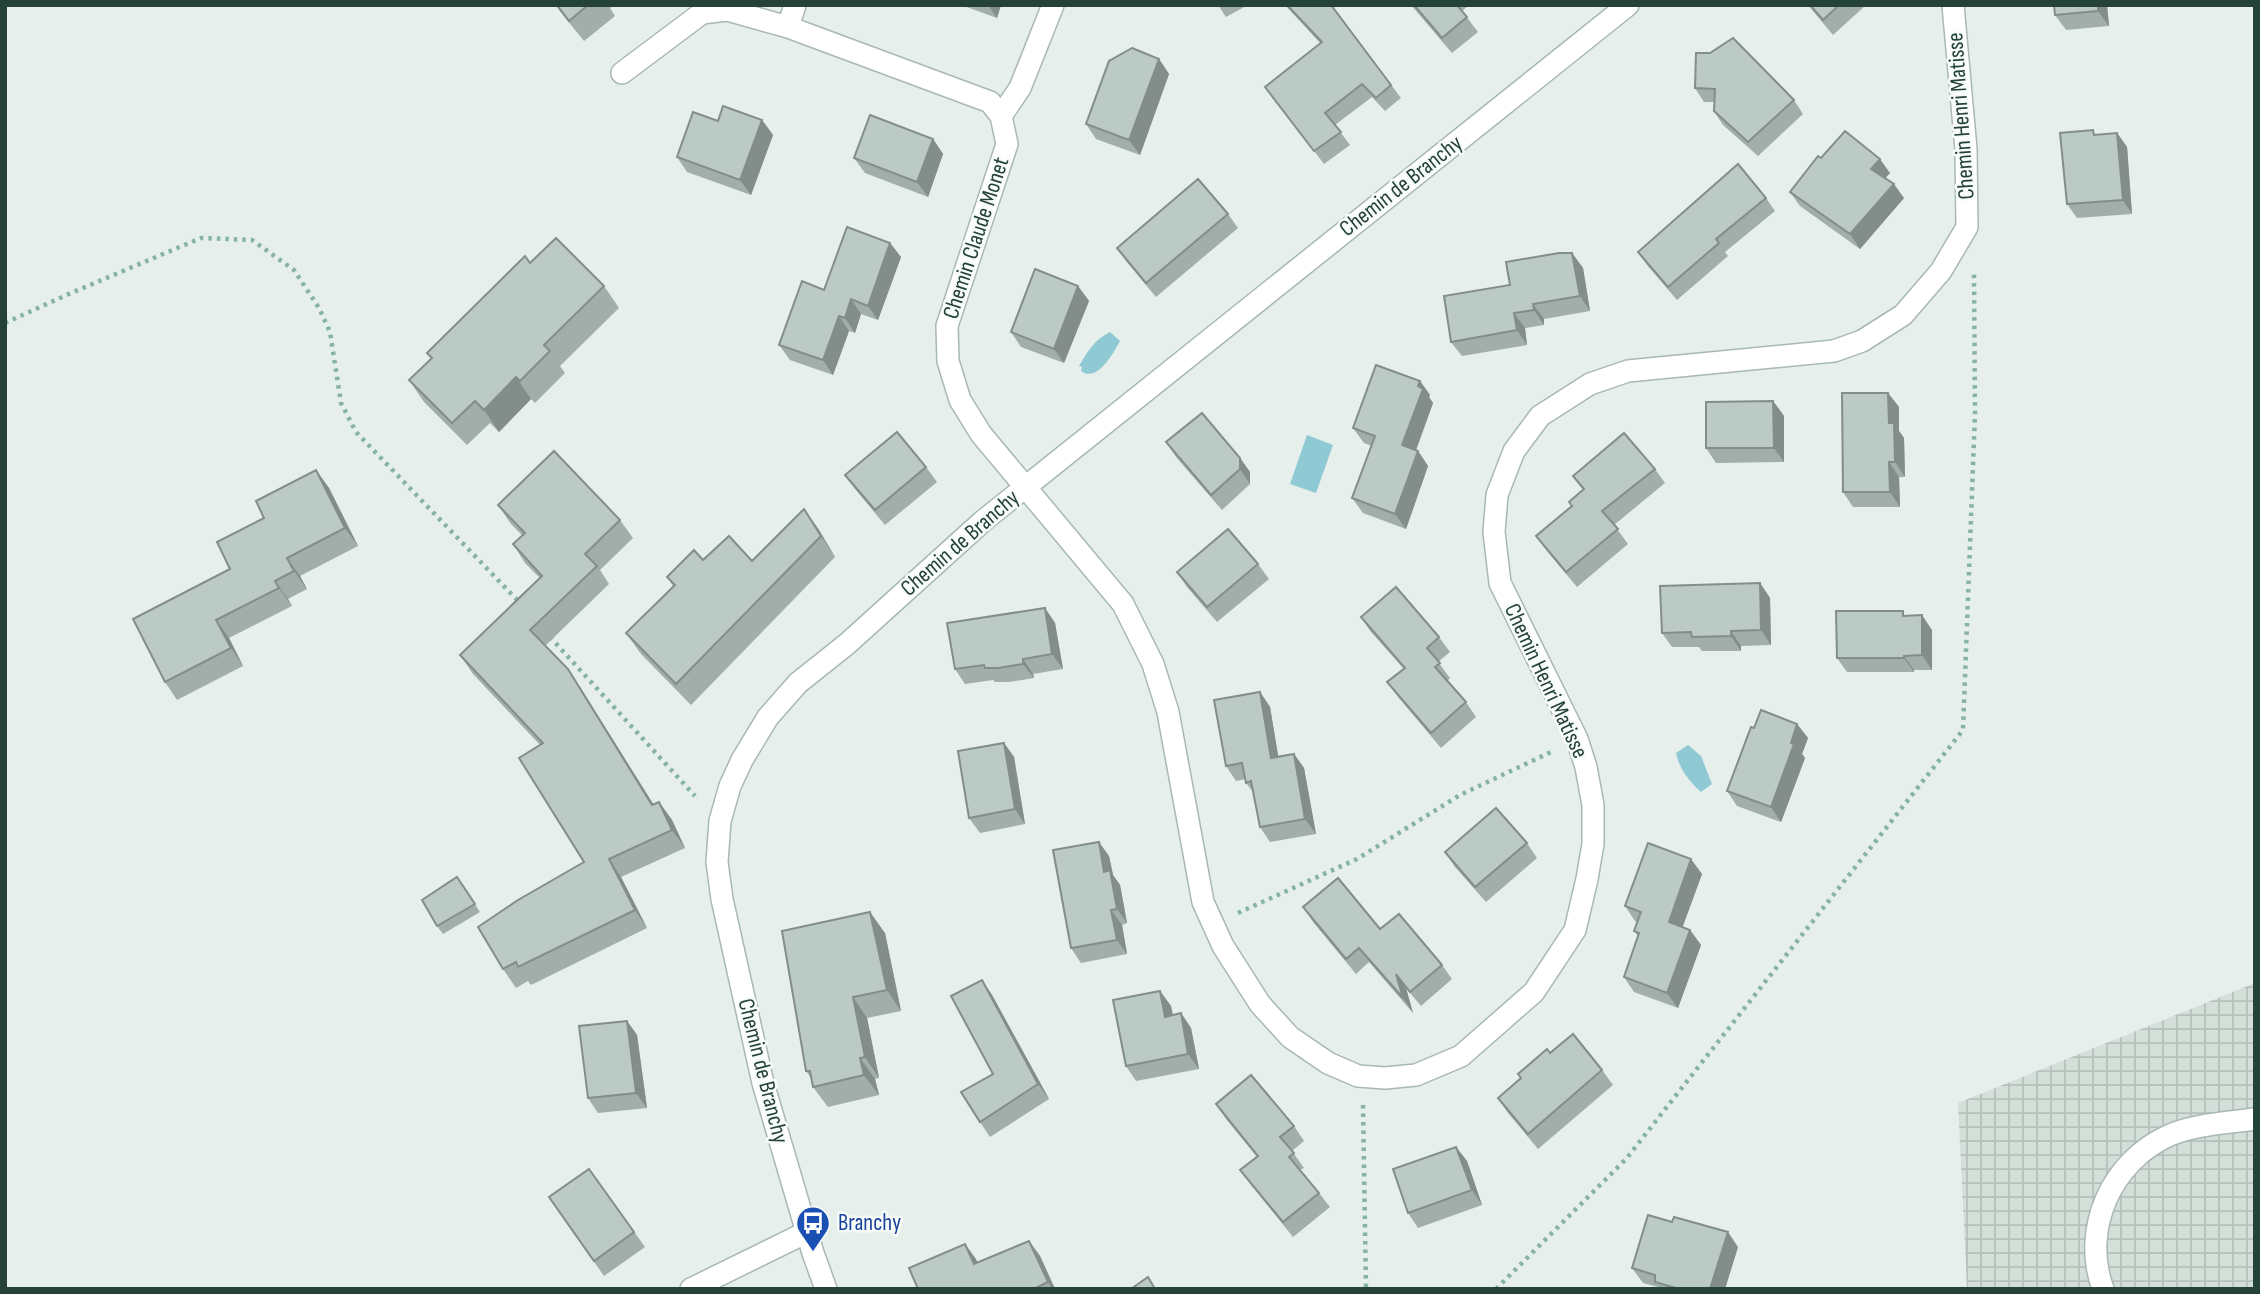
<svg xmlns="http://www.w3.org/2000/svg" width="2260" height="1294" viewBox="0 0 2260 1294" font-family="'Sofia Sans Condensed',sans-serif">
  <defs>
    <pattern id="industrial-grid" width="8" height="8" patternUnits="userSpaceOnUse" patternTransform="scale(1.75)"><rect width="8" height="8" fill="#d4dfda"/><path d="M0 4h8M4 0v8" fill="none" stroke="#b6c1bc"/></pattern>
  </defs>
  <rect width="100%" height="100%" fill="#e6efeb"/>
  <path fill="url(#industrial-grid)" d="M2255 983V1289H1967L1958 1103Z"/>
  <g fill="#8ec9d4">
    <path d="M1110 332 1120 341C1113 354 1097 383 1081 371L1082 367 1079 366C1088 351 1094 340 1110 332Z"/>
    <path d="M1307 435 1333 445 1316 493 1290 484Z"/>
    <path d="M1688 745 1701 756 1712 784 1701 792C1688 780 1680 770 1676 753Z"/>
  </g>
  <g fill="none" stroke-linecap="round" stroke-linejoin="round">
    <g stroke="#a8b8b2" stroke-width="24">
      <g id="minor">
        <path d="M788 27 990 102 1001 116 1007 144 947 326 948 361 960 400 981 434 1123 604 1153 664 1168 712 1203 902 1223 946 1260 1004 1290 1037 1328 1063 1358 1076 1385 1078 1416 1075 1461 1056 1534 992 1575 930 1587 879 1593 844V805L1586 767 1577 739 1500 583 1494 532 1497 495 1514 451 1540 416 1590 384 1628 371 1834 351 1862 341 1903 315 1941 271 1967 227 1966 149 1953 5"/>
        <path d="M622 73 702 13 727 10 788 27 795 5"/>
        <path d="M1001 116 1020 88 1053 5"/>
        <path d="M691 1289 807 1232"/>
        <path d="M826 1289 813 1253 763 1083 722 899 717 862 720 821 730 786 742 760 768 717 798 683 847 644 983 521 1628 5"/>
        <path d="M2103 1289C2081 1229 2111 1161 2170 1135 2196 1124 2227 1123 2255 1119"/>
      </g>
    </g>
    <g stroke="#86b3a5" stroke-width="4.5" stroke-dasharray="3.5 5" stroke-linecap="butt">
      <path d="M5 323 71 293 201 238 252 240 294 270 319 308 330 332 341 403 356 432 521 604"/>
      <path d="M550 637 695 796"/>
      <path d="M1238 913 1357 859 1460 795 1551 752"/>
      <path d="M1363 1105 1366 1289"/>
      <path d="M1496 1289 1626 1159 1963 730 1975 413 1974 274"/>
    </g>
    <use href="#minor" stroke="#fff" stroke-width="21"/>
  </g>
  <g fill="#a1aea9">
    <path d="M555 5H614L610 8 615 16 584 41Z"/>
    <path d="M961 5H1001L997 18Z"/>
    <path d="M1218 5H1248L1226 17Z"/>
    <path d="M1285 5H1331L1401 98 1385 111 1372 97 1335 125 1350 145 1324 164 1265 87 1320 43Z"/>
    <path d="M1411 5H1469L1462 11 1478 32 1452 53Z"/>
    <path d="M1808 5H1866L1833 35Z"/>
    <path d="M2054 5H2107L2109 26 2066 30 2055 15Z"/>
    <path d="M1696 53 1794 100 1803 114 1758 156 1723 125 1714 111V102H1704L1695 88Z"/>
    <path d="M1159 59 1169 74 1140 155 1096 139 1086 124Z"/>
    <path d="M762 120 773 135 751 195 687 172 677 157 718 121Z"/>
    <path d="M2117 133 2127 147 2132 214 2077 218 2067 204 2097 135Z"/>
    <path d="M933 139 943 154 928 197 865 173 854 158Z"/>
    <path d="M1821 158 1890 173 1885 178 1904 198 1860 249 1800 206 1790 192Z"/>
    <path d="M1766 198 1775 211 1725 252 1728 256 1677 300 1647 265 1638 252Z"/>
    <path d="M1228 214 1238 228 1156 297 1126 261 1117 248Z"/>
    <path d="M890 243 901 257 878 320 861 314 855 333 849 331 833 375 790 360 779 345 824 290Z"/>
    <path d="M1572 253 1583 268 1590 311 1544 319V325L1525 328 1527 345 1462 356 1451 342 1510 285Z"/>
    <path d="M530 263 604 286 619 308 560 366 565 373 535 403 531 399 499 432 490 423 467 445 424 402 409 380 431 359 427 353Z"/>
    <path d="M1078 286 1089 301 1064 363 1021 347 1011 332Z"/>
    <path d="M1420 381 1430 395 1429 397 1433 403 1416 451H1418L1428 466 1406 529 1363 513 1352 498 1372 446 1364 443 1353 428Z"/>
    <path d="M1888 393 1899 407V431L1904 438 1905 477H1899L1900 507H1853L1843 492Z"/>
    <path d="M1773 401 1784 416V462L1716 463 1706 448Z"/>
    <path d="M1166 442 1240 458 1250 472V484L1222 510 1176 457Z"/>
    <path d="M926 467 937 482 885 525 855 489 845 475Z"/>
    <path d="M1655 469 1665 483 1614 525 1628 544 1577 587 1547 551 1536 536 1572 506 1583 490 1573 476Z"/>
    <path d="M316 470 329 488 358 546 300 576 307 589 288 599 292 606 229 638 243 666 177 700 165 682 230 569Z"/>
    <path d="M498 505 620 520 633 538 600 570 609 584 545 646 580 687 653 804 659 802 672 820 685 848 621 877 647 928 531 985 528 981 516 988 503 969 584 862 540 745 473 674 460 655 540 578 525 563 513 544 522 535 511 524Z"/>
    <path d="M804 509 819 530 835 557 691 705 641 654 626 633 673 586 667 577 703 560 752 561Z"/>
    <path d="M1258 564 1269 579 1217 622 1187 587 1177 572Z"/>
    <path d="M1760 583 1770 598 1771 645 1741 646V651H1702L1699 647H1672L1662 633Z"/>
    <path d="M1045 608 1055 623 1063 669 1033 674 1034 678 1009 682H995L993 680 965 684 955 669Z"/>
    <path d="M1906 616 1932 630V670H1914V672H1847L1837 658Z"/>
    <path d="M1361 617 1439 637 1450 652 1438 662 1450 678 1447 681 1466 702 1476 717 1441 748 1398 697 1387 682 1404 669 1371 632Z"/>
    <path d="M1260 692 1270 707 1278 756 1294 754 1304 768 1316 834 1270 842 1260 827 1254 793 1246 783V779L1236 781 1226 766Z"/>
    <path d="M1797 724 1808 738 1802 754 1805 758 1781 822 1737 806 1727 791 1754 728Z"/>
    <path d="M1004 743 1014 757 1025 824 980 833 969 818Z"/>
    <path d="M1527 843 1537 858 1486 902 1455 867 1445 852Z"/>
    <path d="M1109 856 1113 875 1120 885 1127 923 1122 925 1127 954 1081 963 1071 948Z"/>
    <path d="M1702 874 1682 927 1690 930 1701 945 1678 1008 1634 992 1624 977 1638 936 1634 931 1637 922 1635 921 1625 906Z"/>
    <path d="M457 877 480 912 443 934 437 926Z"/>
    <path d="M1303 907 1380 929 1442 965 1452 979 1421 1006 1406 988 1413 1013 1369 962 1356 974 1313 922Z"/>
    <path d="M885 933 901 1011 867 1018 879 1078 875 1079 879 1095 828 1107 813 1087 811 1078 806 1071Z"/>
    <path d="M982 980 992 995 1049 1099 990 1137 980 1122 993 1074Z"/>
    <path d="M1160 991 1171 1006 1173 1015 1181 1013 1191 1028 1199 1069 1136 1081 1126 1066Z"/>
    <path d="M627 1021 637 1035 647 1108 598 1113 588 1098Z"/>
    <path d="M1602 1070 1613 1085 1538 1149 1508 1113 1498 1098Z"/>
    <path d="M1216 1104 1294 1126 1304 1141 1292 1151 1304 1168 1300 1170 1319 1193 1330 1207 1293 1237 1251 1185 1240 1170 1257 1157 1226 1119Z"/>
    <path d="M1456 1147 1467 1161 1482 1205 1418 1228 1408 1213Z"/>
    <path d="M589 1169 645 1247 604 1276 549 1197Z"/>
    <path d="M1672 1222 1738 1247 1725 1289H1659L1658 1287 1643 1283 1632 1268Z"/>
    <path d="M1029 1241 1040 1256 1055 1289H918L965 1244 977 1262Z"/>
  </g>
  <g fill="#838d89">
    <path d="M988 5H1001L997 18Z"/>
    <path d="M2098 5H2107L2109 26 2098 11Z"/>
    <path d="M1159 59 1169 74 1140 155 1129 140Z"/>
    <path d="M762 120 773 135 751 195 740 180Z"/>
    <path d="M2117 133 2127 147 2132 214 2123 200Z"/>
    <path d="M933 139 943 154 928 197 917 182Z"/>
    <path d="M1880 159 1890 173 1881 183 1871 169Z"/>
    <path d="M1894 184 1904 198 1860 249 1850 234Z"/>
    <path d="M890 243 901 257 878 320 868 306Z"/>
    <path d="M1572 253 1583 268 1590 311 1580 296Z"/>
    <path d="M1078 286 1089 301 1064 363 1054 349Z"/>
    <path d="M851 299 861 314 855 333 845 318Z"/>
    <path d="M1533 304 1544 319V325L1534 310Z"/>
    <path d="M1514 313 1525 328 1527 345 1517 330Z"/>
    <path d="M839 316 849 331 833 375 823 360Z"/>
    <path d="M516 377 531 399 499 432 484 410Z"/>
    <path d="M1420 381 1430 395 1429 397 1433 403 1412 460 1402 445Z"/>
    <path d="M1888 393 1899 407V431L1904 438 1905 477 1895 462 1889 423Z"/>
    <path d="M1773 401 1784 416V462L1774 448Z"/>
    <path d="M1418 451 1428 466 1406 529 1395 514Z"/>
    <path d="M1240 458 1250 472V484L1240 469Z"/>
    <path d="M1889 462 1899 477 1900 507 1890 492Z"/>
    <path d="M316 470 329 488 358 546 345 528Z"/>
    <path d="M804 509 819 530 835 557 821 536Z"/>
    <path d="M287 558 300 576 307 589 294 571Z"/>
    <path d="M275 581 288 599 292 606 279 588Z"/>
    <path d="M1760 583 1770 598 1771 645 1761 630Z"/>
    <path d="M1045 608 1055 623 1063 669 1052 654Z"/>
    <path d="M1922 615 1932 630V670L1922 655Z"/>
    <path d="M216 620 229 638 243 666 231 648Z"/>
    <path d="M1731 631 1741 646V651L1731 636Z"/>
    <path d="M1904 656 1914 670V672L1904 658Z"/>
    <path d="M1023 659 1033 674 1034 678 1023 664Z"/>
    <path d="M568 669 580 687 665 823 652 805Z"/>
    <path d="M1260 692 1270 707 1281 773 1271 758Z"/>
    <path d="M1797 724 1808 738 1802 754 1805 758 1781 822 1771 807Z"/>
    <path d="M1004 743 1014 757 1025 824 1015 809Z"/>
    <path d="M1294 754 1304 768 1316 834 1305 819Z"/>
    <path d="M659 802 672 820 685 848 672 830Z"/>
    <path d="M1099 842 1109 856 1113 875 1120 885 1127 923 1117 909 1104 872Z"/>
    <path d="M609 859 621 877 647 928 635 910Z"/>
    <path d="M1691 859 1702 874 1679 937 1669 922Z"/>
    <path d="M1111 910 1122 925 1127 954 1117 940Z"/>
    <path d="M870 912 885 933 901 1011 887 990Z"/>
    <path d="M1690 930 1701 945 1678 1008 1667 993Z"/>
    <path d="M1396 974 1406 988 1413 1013 1403 998Z"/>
    <path d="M982 980 992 995 1049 1099 1038 1084Z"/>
    <path d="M1160 991 1171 1006 1176 1032 1165 1017Z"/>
    <path d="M853 997 867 1018 879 1078 865 1057Z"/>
    <path d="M1181 1013 1191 1028 1199 1069 1188 1054Z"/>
    <path d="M627 1021 637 1035 647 1108 636 1093Z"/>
    <path d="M860 1058 875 1079 879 1095 864 1075Z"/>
    <path d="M1456 1147 1467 1161 1482 1205 1472 1190Z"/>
    <path d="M1728 1232 1738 1247 1725 1289H1710Z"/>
    <path d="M1029 1241 1040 1256 1055 1289H1052L1048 1282Z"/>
    <path d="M965 1244 976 1259 985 1279 974 1264Z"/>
  </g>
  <g fill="#bbcac4" stroke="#838d89" stroke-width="2">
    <path d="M557 5H588L569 21Z"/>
    <path d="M1287 5H1331L1391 85 1376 98 1362 84 1325 113 1341 132 1314 151 1265 87 1322 42Z"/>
    <path d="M1414 5H1457L1467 17 1442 38Z"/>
    <path d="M1810 5H1839L1823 20Z"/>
    <path d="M2054 5H2098V11L2055 15Z"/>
    <path d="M1733 38 1794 100 1748 142 1714 111 1715 89 1695 88 1696 53H1710Z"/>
    <path d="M1132 48 1159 59 1129 140 1086 124 1109 61Z"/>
    <path d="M723 106 762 120 740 180 677 157 693 112 718 121Z"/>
    <path d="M870 115 933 139 917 182 854 158Z"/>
    <path d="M2093 130 2094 135 2117 133 2123 200 2067 204 2060 133Z"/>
    <path d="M1845 131 1880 159 1871 169 1894 184 1850 234 1790 192 1818 156 1821 158Z"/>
    <path d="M1738 164 1766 198 1716 239 1719 243 1668 287 1638 252Z"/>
    <path d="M1198 179 1228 214 1146 283 1117 248Z"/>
    <path d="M847 227 890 243 868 306 851 299 845 318 839 316 823 360 779 345 802 281 824 290Z"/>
    <path d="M556 238 604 286 544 345 550 351 520 381 516 377 484 410 475 401 452 423 409 380 432 358 427 353 525 256 530 263Z"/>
    <path d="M1559 253H1572L1580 296 1533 304 1534 310 1514 313 1517 330 1451 342 1444 296 1510 285 1506 262Z"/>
    <path d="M1035 269 1078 286 1054 349 1011 332Z"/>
    <path d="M1376 365 1420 381 1418 386 1423 389 1402 445 1418 451 1395 514 1352 498 1375 436 1353 428Z"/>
    <path d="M1842 393H1888L1889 423H1894L1895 462H1889L1890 492H1843Z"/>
    <path d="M1773 401 1774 448H1706V402Z"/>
    <path d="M1202 413 1240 458V469L1211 495 1166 442Z"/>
    <path d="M897 432 926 467 875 510 845 475Z"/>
    <path d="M1624 433 1655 469 1602 511 1618 529 1566 572 1536 536 1572 506 1569 502 1584 489 1573 476Z"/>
    <path d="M554 451 620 520 585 554 597 566 530 630 568 669 652 805 659 802 672 830 609 859 635 910 518 967 516 962 503 969 478 927 518 900 584 862 519 758 543 743 460 655 542 576 513 544 525 533 498 505Z"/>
    <path d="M316 470 345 528 287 558 294 571 275 581 279 588 216 620 231 648 165 682 133 619 230 569 217 542 264 518 256 501Z"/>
    <path d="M804 509 821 536 676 684 626 633 675 585 667 577 694 550 703 560 729 536 752 561Z"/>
    <path d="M1228 529 1258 564 1207 607 1177 572Z"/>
    <path d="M1760 583 1761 630 1731 631V636L1692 637 1691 632 1662 633 1660 586Z"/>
    <path d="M1396 587 1439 637 1427 648 1440 663 1435 667 1466 702 1431 733 1387 682 1405 668 1361 617Z"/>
    <path d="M1045 608 1052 654 1023 659V664L998 668H985L984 665 955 669 947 623Z"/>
    <path d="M1836 611H1903V616L1922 615V655L1904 656V658H1837Z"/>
    <path d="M1260 692 1271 758 1294 754 1305 819 1260 827 1251 781 1246 783 1242 763 1226 766 1214 700Z"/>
    <path d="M1761 710 1797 724 1791 743 1794 744 1771 807 1727 791 1751 727 1754 728Z"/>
    <path d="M1004 743 1015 809 969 818 958 751Z"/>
    <path d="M1496 808 1527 843 1475 887 1445 852Z"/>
    <path d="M1099 842 1104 872 1110 870 1117 909 1111 910 1117 940 1071 948 1053 850Z"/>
    <path d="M1648 843 1691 859 1669 922 1690 930 1667 993 1624 977 1639 933 1634 931 1641 912 1625 906Z"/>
    <path d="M457 877 475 904 437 926 422 900Z"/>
    <path d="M1338 878 1380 929 1399 914 1442 965 1410 992 1396 974 1403 998 1359 948 1346 959 1303 907Z"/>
    <path d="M870 912 887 990 853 997 865 1057 860 1058 864 1075 813 1087 810 1071H806L782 931Z"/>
    <path d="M982 980 1038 1084 980 1122 961 1092 993 1074 951 996Z"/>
    <path d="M1160 991 1165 1017 1181 1013 1188 1054 1126 1066 1113 1000Z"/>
    <path d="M627 1021 636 1093 588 1098 579 1026Z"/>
    <path d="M1573 1034 1602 1070 1528 1134 1498 1098 1521 1078 1518 1074 1547 1049 1550 1053Z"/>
    <path d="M1251 1075 1294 1126 1280 1137 1294 1153 1289 1157 1319 1193 1283 1222 1240 1170 1258 1156 1216 1104Z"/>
    <path d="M1456 1147 1472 1190 1408 1213 1393 1169Z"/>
    <path d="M589 1169 634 1232 594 1261 549 1197Z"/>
    <path d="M1648 1215 1672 1222 1674 1217 1728 1232 1710 1289H1679L1655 1282V1275L1632 1268Z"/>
    <path d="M1029 1241 1048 1282 1034 1289H918L909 1268 965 1244 974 1264Z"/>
    <path d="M1148 1277 1155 1289H1131Z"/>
  </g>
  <defs>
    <g id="bus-pin" transform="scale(1.75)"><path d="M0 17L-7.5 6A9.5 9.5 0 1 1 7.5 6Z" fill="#1a4fb4" stroke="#f7fbf9"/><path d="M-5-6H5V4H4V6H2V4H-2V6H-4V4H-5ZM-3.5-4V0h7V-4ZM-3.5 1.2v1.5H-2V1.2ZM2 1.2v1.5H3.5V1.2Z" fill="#fff"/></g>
  </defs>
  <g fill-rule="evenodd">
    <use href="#bus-pin" x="813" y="1223"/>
  </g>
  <g text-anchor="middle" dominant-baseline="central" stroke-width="5" stroke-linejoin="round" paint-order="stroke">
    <g font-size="23" fill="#24423a" stroke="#f7fbf9">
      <text transform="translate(1961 116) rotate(-94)">Chemin Henri Matisse</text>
      <text transform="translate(1401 186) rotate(-38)">Chemin de Branchy</text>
      <text transform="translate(976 238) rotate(-72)">Chemin Claude Monet</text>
      <text transform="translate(960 543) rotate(-41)">Chemin de Branchy</text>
      <text transform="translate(1546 681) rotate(65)">Chemin Henri Matisse</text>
      <text transform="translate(763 1071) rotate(76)">Chemin de Branchy</text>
    </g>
    <g font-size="23" fill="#164399" stroke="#f7fbf9" text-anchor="start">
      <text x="838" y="1223">Branchy</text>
    </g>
  </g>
  <rect width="2260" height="1294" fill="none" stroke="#24423a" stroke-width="14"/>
</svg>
